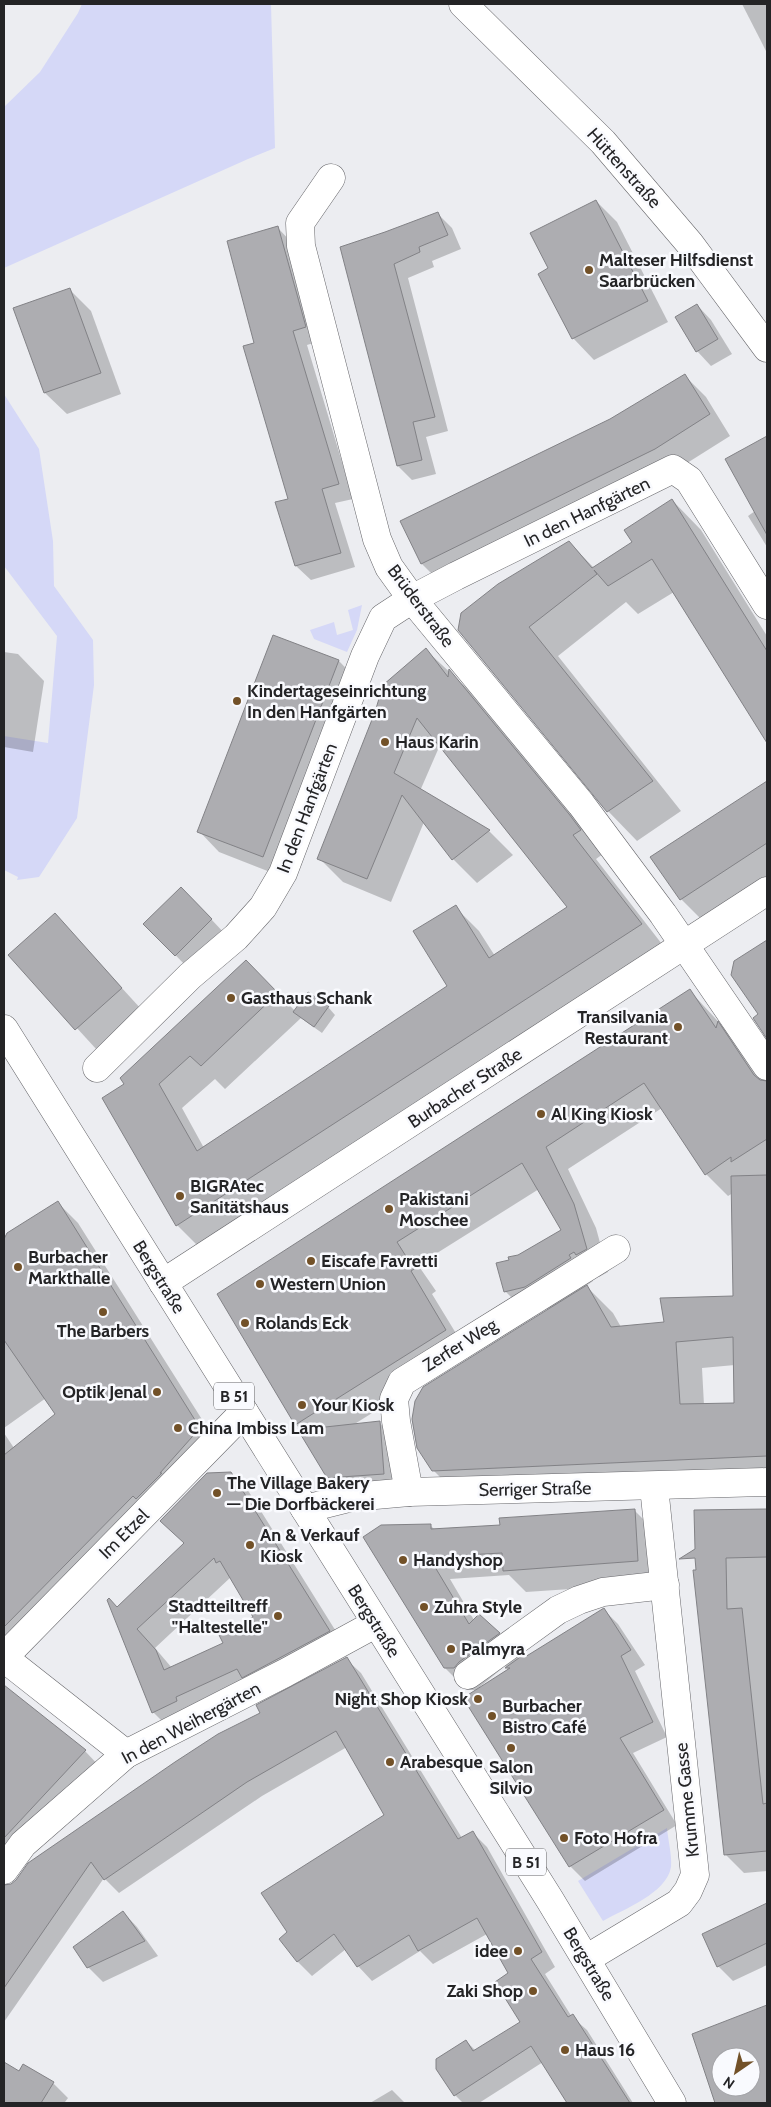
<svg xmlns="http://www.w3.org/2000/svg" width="771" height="2107" viewBox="0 0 771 2107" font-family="Cabin,sans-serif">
  <rect width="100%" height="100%" fill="#ecedf1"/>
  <g fill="#d5d8f7">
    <path d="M82 4H271L275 148 248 159 4 268V107L40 72 78 13Z"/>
    <path d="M4 394 39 449 53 541 54 586 93 640 94 685 77 818 39 877 17 880 18 877 4 870V736L48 743 57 636 4 566Z"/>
    <path d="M362 605 357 630 347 652 314 639 310 630 334 622 337 635 353 630 348 610Z"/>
    <path d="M667 1828C668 1840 672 1855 671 1867 667 1893 624 1909 603 1921L578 1881Z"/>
  </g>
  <g fill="#0003" fill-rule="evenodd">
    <path d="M742 4H767V53Z"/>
    <path d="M596 201 617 222 668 322 594 360 573 338 550 269Z"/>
    <path d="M438 214 452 228 461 249 432 261 434 267 408 278 448 431 426 437 436 474 412 480 398 466 341 248Z"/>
    <path d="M278 228 292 243 320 341 307 345 353 499 335 503 355 567 311 580 296 566 277 503 290 500 256 343Z"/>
    <path d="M70 290 91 311 121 394 67 414 45 393 15 309Z"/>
    <path d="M697 305 711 320 732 354 711 366 697 351Z"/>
    <path d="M685 376 706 397 730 436 676 470 443 585 422 564 402 522 610 420Z"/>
    <path d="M756 444 767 456V547L748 516 755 511Z"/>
    <path d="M672 500 701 530 767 636V734L757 725 674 592 638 614 626 602 558 656 681 811 637 841 608 811 459 629 569 542 594 568 634 542Z"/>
    <path d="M273 637 339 661 359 682 283 877 219 852 199 831Z"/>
    <path d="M426 650 473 694 592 839 603 854 596 859 665 948 201 1249 177 1225 104 1098 270 985 295 1011 328 1007 335 1015 322 1033 301 1018 225 1089 215 1079 182 1108 204 1148 449 986 455 907 479 931 495 956 569 908 440 745 420 791 489 831 513 855 477 883 453 859 424 822 391 902 343 882 319 858Z"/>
    <path d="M4 652 18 654 44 681 33 752 4 747Z"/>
    <path d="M767 782V891L710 928 681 899 652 857Z"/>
    <path d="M196 903 226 935 190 970 145 924Z"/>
    <path d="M55 915 142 1010 97 1050 10 955Z"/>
    <path d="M767 942V1037L755 1018 759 1015 736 962Z"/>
    <path d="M689 990 740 1045 765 1082 767 1083V1175L765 1176H767V1483L460 1497 433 1470 552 1308 527 1313 505 1291 510 1261 563 1230 539 1189 418 1265 436 1291 432 1294 468 1353 353 1425 380 1423 401 1444 405 1495 349 1499 328 1478 302 1430 296 1425 219 1295ZM662 1108 706 1174 728 1196 733 1193 734 1297 666 1323 621 1327 613 1313 586 1286 593 1281 591 1277 597 1274 599 1277 608 1272 596 1228 568 1169ZM735 1365V1404L704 1405 702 1368Z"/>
    <path d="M58 1203 78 1223 220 1448 4 1667V1433L14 1448 57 1414 46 1398 4 1428V1242L8 1234Z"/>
    <path d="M231 1473 249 1492 347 1649 171 1730 153 1712 117 1608 185 1544ZM231 1577 255 1618 225 1644 172 1668 155 1648Z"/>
    <path d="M634 1510 656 1532 660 1583 526 1592 509 1575 450 1579 474 1620 499 1634 525 1659 604 1610 618 1624 645 1665 635 1671 667 1737 633 1753 677 1825 585 1881 570 1866 509 1670 505 1666 476 1690H467L445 1668 365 1537 430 1525 435 1530 501 1526Z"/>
    <path d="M767 1510V1871L744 1873 725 1854 695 1511Z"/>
    <path d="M346 1659 361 1673 462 1838 473 1833 487 1847 555 1967 545 1974 572 2017 587 2030 633 2103H567L543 2062 479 2103H463L455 2095 466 2041 476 2051 522 2022 510 1974 487 1934 433 1964 420 1951 372 1981 358 1966 346 1949 312 1976 298 1962 281 1939 289 1933 386 1816 347 1747 262 1796 119 1893 104 1878 4 2022V1909L34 1861Z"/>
    <path d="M4 1686 84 1750 103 1770 4 1879Z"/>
    <path d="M761 1907 767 1913V1965L733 1981 718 1966Z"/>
    <path d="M123 1912 137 1927 158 1956 103 1982 88 1967Z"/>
    <path d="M767 2006V2103H716L693 2034ZM721 2057H751V2087H721Z"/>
    <path d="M4 2064 19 2073 24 2065 53 2083 68 2098 65 2102 68 2103H4Z"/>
    <path d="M392 2090 405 2103H370Z"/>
  </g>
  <g fill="#adadb1" stroke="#828286" fill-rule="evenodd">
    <path d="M596 200 648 301 572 339 538 274 548 268 530 233Z"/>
    <path d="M438 212 448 235 419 247 420 252 394 264 435 417 413 422 422 460 397 466 340 247 385 232Z"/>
    <path d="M278 226 306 327 293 331 339 484 322 489 341 553 295 566 275 502 288 499 243 346 254 343 227 241Z"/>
    <path d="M70 288 101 373 44 393 13 308Z"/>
    <path d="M697 304 718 339 696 352 675 317Z"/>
    <path d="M685 374 710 414 655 449 421 564 400 521 610 419Z"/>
    <path d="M767 436V535L725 459Z"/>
    <path d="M672 499 767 651V743L652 559 608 586 594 570 597 574 529 627 653 781 607 812 458 630 461 613 498 584 569 541 592 568 632 542 624 530Z"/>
    <path d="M273 635 339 660 263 857 197 832Z"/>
    <path d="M426 648 448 677 449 669 569 814 581 830 573 835 642 924 176 1226 102 1098 124 1084 120 1078 246 960 278 993 201 1066 190 1056 159 1084 197 1151 447 986 413 931 456 905 489 958 567 907 417 718 394 773 490 830 452 860 402 795 367 879 317 859 375 712 383 685Z"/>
    <path d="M767 781V843L680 900 650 857Z"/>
    <path d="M181 887 212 919 175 956 143 924Z"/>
    <path d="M55 913 122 988 75 1030 8 955Z"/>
    <path d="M767 940V1039L753 1018 758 1014 731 975 734 961Z"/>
    <path d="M690 989 716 1028 718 1021 754 1075 760 1080 767 1081V1139L731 1162V1157L705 1175 644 1083 546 1147 574 1204 587 1249 576 1255 574 1252 569 1255 571 1258 525 1287 504 1292 496 1263 509 1260 508 1257 518 1255 561 1230 522 1163 397 1242 414 1269 411 1271 446 1330 295 1425 217 1294Z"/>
    <path d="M308 992 329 1006 314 1027 293 1012Z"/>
    <path d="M767 1175V1456L432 1471 417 1448 412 1419 415 1401 423 1387 587 1285 611 1327 664 1322 660 1298 733 1296 731 1176ZM733 1337 734 1403 680 1404 676 1342Z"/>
    <path d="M58 1201 200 1428 160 1473H162L136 1499 133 1496 4 1627V1455L55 1414 4 1340V1239L7 1233Z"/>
    <path d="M380 1421 384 1474 327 1478 298 1430Z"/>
    <path d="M231 1472 330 1631 242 1678 237 1669 176 1697 177 1701 152 1713 107 1600 109 1598 117 1607 184 1543 160 1521 207 1473ZM214 1558 216 1563 220 1561 253 1617 219 1635 223 1643 164 1670 156 1650 137 1629Z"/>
    <path d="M635 1509 638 1561 503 1571 502 1553 429 1557 469 1624 479 1614 500 1633 459 1662 454 1668H444L363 1537 381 1525 431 1524V1529L500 1525 499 1518Z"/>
    <path d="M767 1509V1557L726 1558 727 1609 742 1608 763 1804 767 1803V1851L724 1855 693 1570H696L695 1558 679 1559 695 1549 694 1510Z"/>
    <path d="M604 1608 631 1650 621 1656 653 1722 620 1738 664 1810 569 1867 463 1698 510 1668H505L523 1655 525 1657Z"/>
    <path d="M347 1657 458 1839 473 1831 542 1952 531 1959 568 2017 573 2014 630 2103H567L531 2046 454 2096 436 2069V2059L466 2040 473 2051 520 2022 495 1982 508 1973 477 1918 418 1951 409 1935 357 1967 334 1934 297 1962 279 1939 287 1932 261 1893 384 1815 336 1731 247 1782 104 1880 91 1862 4 1988V1885L11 1884 16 1880 28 1863 175 1762 218 1734 260 1713 256 1705Z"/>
    <path d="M4 1685 86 1750 4 1838Z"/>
    <path d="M767 1903V1943L717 1967 702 1934Z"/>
    <path d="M123 1911 145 1941 87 1968 73 1947Z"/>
    <path d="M767 2005V2103H715L692 2034ZM721 2057H751V2087H721Z"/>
    <path d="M4 2062 19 2071 23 2064 54 2082 41 2103H4Z"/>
  </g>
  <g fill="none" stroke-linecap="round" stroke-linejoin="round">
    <g stroke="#66666a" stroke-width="29">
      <g id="minor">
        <path d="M463 4 603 142 690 244 767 348"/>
        <path d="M331 178 300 223 301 246 377 539 389 567 412 599 581 804 663 914 767 1066"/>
        <path d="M97 1068 190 976 236 937 263 907 283 873 365 656 383 618 412 599 456 576 673 469 689 480 767 605"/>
        <path d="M409 1492 396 1421 394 1399 402 1382 616 1249"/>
        <path d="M305 1509 353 1497 409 1492 767 1482"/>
        <path d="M4 1657 244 1412"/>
        <path d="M4 1658 126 1754"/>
        <path d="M468 1675 558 1610 579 1600 603 1592 665 1585"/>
        <path d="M4 1870 23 1844 126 1754 285 1673 375 1624"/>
        <path d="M586 1959 679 1903 688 1891 695 1875 654 1487"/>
      </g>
    </g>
    <g stroke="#66666a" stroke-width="29">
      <g id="major">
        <path d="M4 1029 550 1900 672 2103"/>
        <path d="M163 1283 767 891"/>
      </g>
    </g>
    <use href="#minor" stroke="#fff" stroke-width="28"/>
    <use href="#major" stroke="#fff" stroke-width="28"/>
  </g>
  <g fill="#725128" stroke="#f9fafe" stroke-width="2">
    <circle cx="589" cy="270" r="5"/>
    <circle cx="237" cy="701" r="5"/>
    <circle cx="385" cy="742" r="5"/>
    <circle cx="231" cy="998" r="5"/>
    <circle cx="678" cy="1027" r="5"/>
    <circle cx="541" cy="1114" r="5"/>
    <circle cx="180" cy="1196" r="5"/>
    <circle cx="389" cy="1209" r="5"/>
    <circle cx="311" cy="1261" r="5"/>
    <circle cx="18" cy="1267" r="5"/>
    <circle cx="260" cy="1284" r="5"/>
    <circle cx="103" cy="1312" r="5"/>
    <circle cx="245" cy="1323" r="5"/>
    <circle cx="157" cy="1392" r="5"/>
    <circle cx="302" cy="1405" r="5"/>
    <circle cx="178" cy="1428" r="5"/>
    <circle cx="217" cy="1493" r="5"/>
    <circle cx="250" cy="1545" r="5"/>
    <circle cx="403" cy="1560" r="5"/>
    <circle cx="424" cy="1607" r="5"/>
    <circle cx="278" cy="1616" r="5"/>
    <circle cx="451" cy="1649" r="5"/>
    <circle cx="478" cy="1699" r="5"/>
    <circle cx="492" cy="1716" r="5"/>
    <circle cx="511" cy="1748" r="5"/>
    <circle cx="390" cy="1762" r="5"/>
    <circle cx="564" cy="1838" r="5"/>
    <circle cx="518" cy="1951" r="5"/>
    <circle cx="533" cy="1991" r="5"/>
    <circle cx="565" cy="2050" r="5"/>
  </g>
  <g text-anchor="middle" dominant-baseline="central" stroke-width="5" stroke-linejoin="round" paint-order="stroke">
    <g fill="#f9fafe" stroke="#646467" stroke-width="1">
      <rect x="214" y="1382.5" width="40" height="27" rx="4"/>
      <rect x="506" y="1848.5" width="40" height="27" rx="4"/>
    </g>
    <g font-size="16" font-weight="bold" fill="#242426">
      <text x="234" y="1396">B 51</text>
      <text x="526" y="1862">B 51</text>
    </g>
    <g font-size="18" fill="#242426" stroke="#f9fafe">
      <text transform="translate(624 168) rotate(48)">Hüttenstraße</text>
      <text transform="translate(587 512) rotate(-26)">In den Hanfgärten</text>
      <text transform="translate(421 606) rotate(53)">Brüderstraße</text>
      <text transform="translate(307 808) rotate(-69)">In den Hanfgärten</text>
      <text transform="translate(465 1088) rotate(-33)">Burbacher Straße</text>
      <text transform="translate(159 1277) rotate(58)">Bergstraße</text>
      <text transform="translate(460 1345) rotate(-32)">Zerfer Weg</text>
      <text transform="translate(535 1489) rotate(-1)">Serriger Straße</text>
      <text transform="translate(124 1534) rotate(-45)">Im Etzel</text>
      <text transform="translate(374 1621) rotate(58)">Bergstraße</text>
      <text transform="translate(191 1723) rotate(-28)">In den Weihergärten</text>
      <text transform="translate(687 1800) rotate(-96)">Krumme Gasse</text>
      <text transform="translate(589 1964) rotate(59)">Bergstraße</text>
    </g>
    <g font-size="18" font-weight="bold" fill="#242426" stroke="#f9fafe" text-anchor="start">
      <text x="599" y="260">Malteser Hilfsdienst<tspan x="599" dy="21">Saarbrücken</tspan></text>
      <text x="247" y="691">Kindertageseinrichtung<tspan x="247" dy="21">In den Hanfgärten</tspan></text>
      <text x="395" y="742">Haus Karin</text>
      <text x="241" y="998">Gasthaus Schank</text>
      <text x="668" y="1017" text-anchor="end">Transilvania<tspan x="668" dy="21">Restaurant</tspan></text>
      <text x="551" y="1114">Al King Kiosk</text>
      <text x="190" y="1186">BIGRAtec<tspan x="190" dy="21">Sanitätshaus</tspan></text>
      <text x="399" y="1199">Pakistani<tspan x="399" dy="21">Moschee</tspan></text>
      <text x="28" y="1257">Burbacher<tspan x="28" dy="21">Markthalle</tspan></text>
      <text x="321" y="1261">Eiscafe Favretti</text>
      <text x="270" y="1284">Western Union</text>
      <text x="255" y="1323">Rolands Eck</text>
      <text x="103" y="1331" text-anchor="middle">The Barbers</text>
      <text x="147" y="1392" text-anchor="end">Optik Jenal</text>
      <text x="312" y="1405">Your Kiosk</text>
      <text x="188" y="1428">China Imbiss Lam</text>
      <text x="227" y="1483">The Village Bakery<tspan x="227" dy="21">— Die Dorfbäckerei</tspan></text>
      <text x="260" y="1535">An &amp; Verkauf<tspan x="260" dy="21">Kiosk</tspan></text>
      <text x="413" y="1560">Handyshop</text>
      <text x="268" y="1606" text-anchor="end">Stadtteiltreff<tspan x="268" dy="21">"Haltestelle"</tspan></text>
      <text x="434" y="1607">Zuhra Style</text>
      <text x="461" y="1649">Palmyra</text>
      <text x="468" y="1699" text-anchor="end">Night Shop Kiosk</text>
      <text x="502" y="1706">Burbacher<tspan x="502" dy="21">Bistro Café</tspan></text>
      <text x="400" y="1762">Arabesque</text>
      <text x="511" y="1767" text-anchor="middle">Salon<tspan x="511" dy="21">Silvio</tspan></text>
      <text x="574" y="1838">Foto Hofra</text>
      <text x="508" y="1951" text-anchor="end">idee</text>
      <text x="523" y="1991" text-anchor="end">Zaki Shop</text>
      <text x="575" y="2050">Haus 16</text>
    </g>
  </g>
  <rect width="771" height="2107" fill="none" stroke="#242426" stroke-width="10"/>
  <g transform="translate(736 2072) rotate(214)"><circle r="24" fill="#f9fafe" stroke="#a4a4a8"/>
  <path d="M0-4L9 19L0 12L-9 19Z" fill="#725128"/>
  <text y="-8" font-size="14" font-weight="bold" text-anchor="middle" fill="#242426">N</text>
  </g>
</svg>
